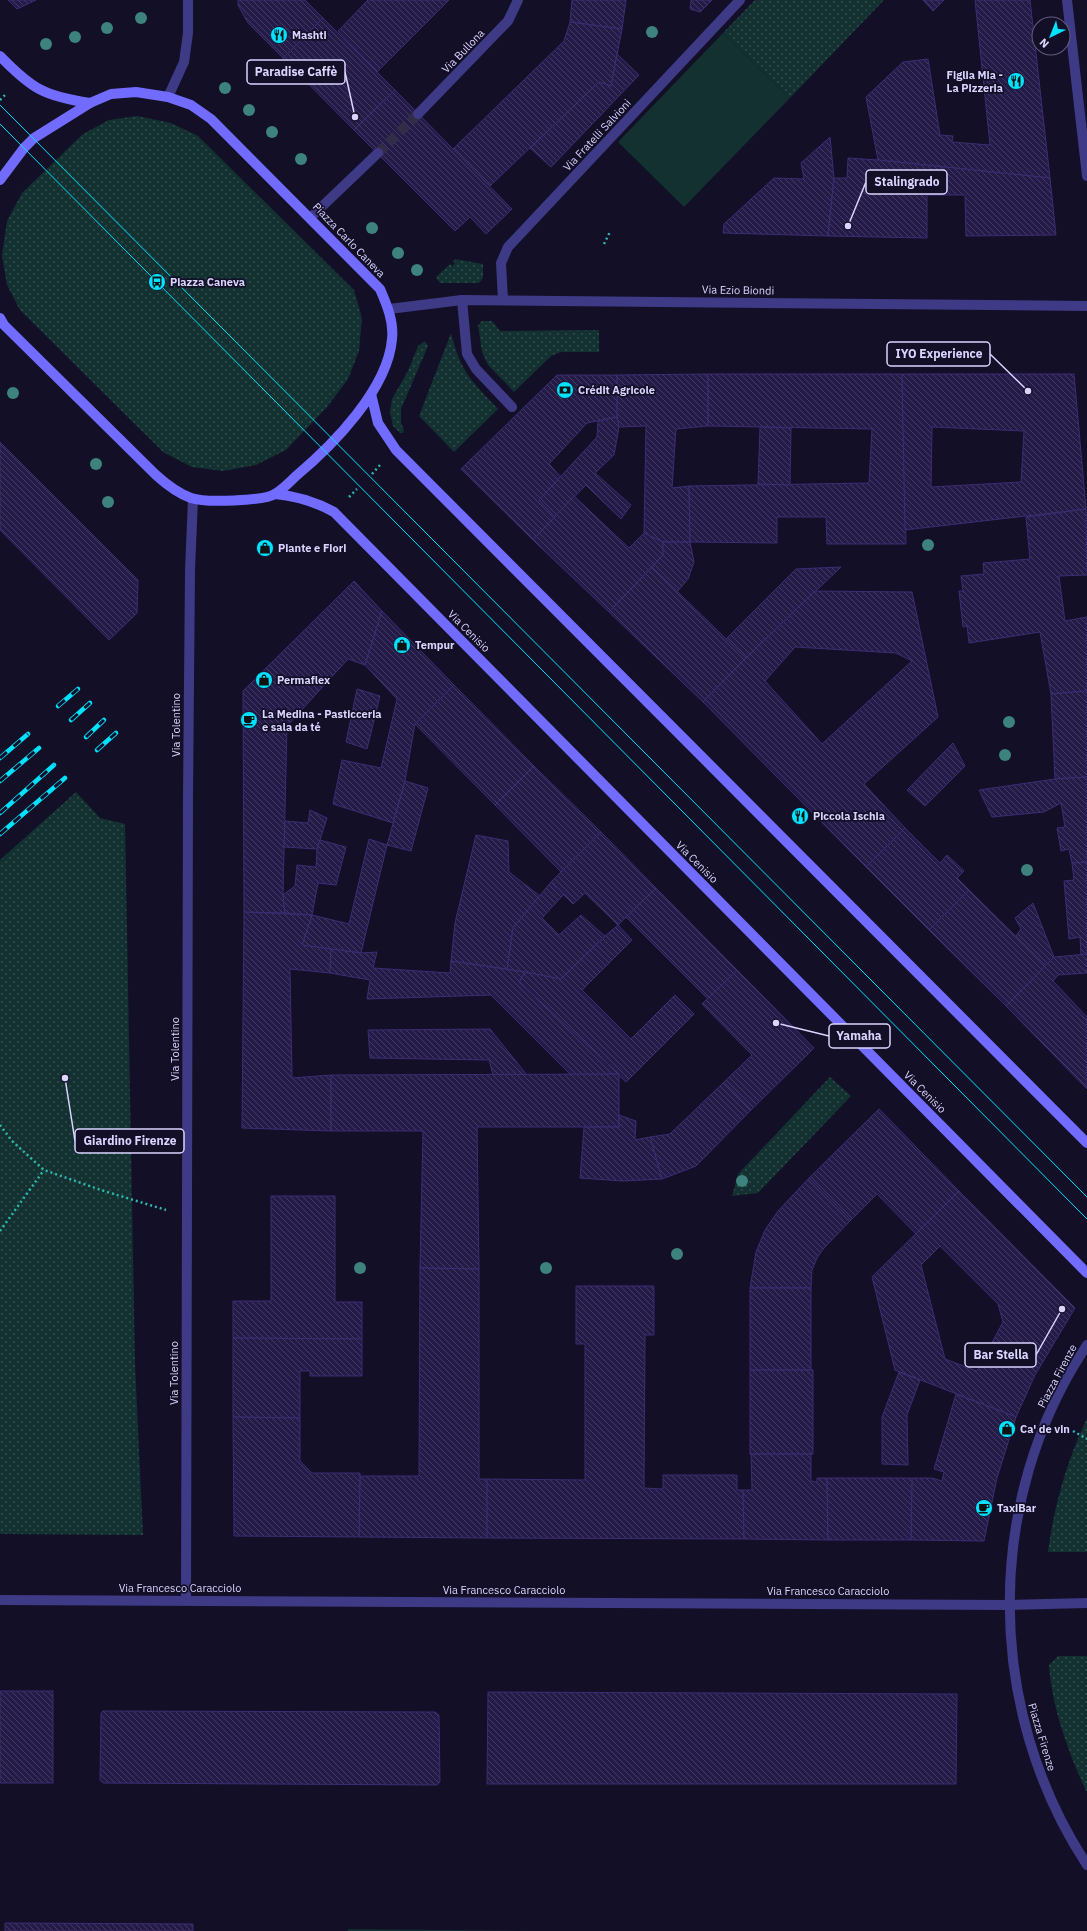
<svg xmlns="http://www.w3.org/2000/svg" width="1087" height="1931" viewBox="0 0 1087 1931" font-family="'IBM Plex Sans',sans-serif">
  <defs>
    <pattern id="grass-dots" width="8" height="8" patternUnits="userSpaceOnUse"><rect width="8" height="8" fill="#123130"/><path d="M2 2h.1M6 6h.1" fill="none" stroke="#344e4f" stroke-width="1.8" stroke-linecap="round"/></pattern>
    <pattern id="building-back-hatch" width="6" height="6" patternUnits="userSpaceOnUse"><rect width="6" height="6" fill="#251b48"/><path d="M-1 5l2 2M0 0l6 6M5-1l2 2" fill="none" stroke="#443b63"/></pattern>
  </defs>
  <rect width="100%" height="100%" fill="#130f27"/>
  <g fill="url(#grass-dots)">
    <path d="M755 0H884L790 98 723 33Z"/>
    <path d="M137 116 171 123 198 136 354 290 362 318 359 351 348 379 327 407 286 450 256 465 223 471 192 467 163 452 20 310 7 285 2 255 7 221 22 193 83 134 109 120Z"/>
    <path d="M455 259 483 264V278L479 283H440L436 277 450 264 452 266 455 263 453 261Z"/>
    <path d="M482 321H492L500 331 599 330V352H561L551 356 514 392 488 365 482 352 478 325Z"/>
    <path d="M451 333C461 373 471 380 498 409L454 452 419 416Z"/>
    <path d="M425 341 428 346 401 409V423L404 430 403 433H400L393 426 390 412 392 399 408 371 418 346Z"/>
    <path d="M76 792 100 818 125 824 135 1364 143 1535 0 1534V860Z"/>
    <path d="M830 1077 851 1096 758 1193 732 1196 738 1174Z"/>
    <path d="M1087 1418V1552H1048C1054 1505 1067 1461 1087 1418Z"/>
    <path d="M1058 1656H1087V1793C1069 1754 1052 1709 1049 1665Z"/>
  </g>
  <g fill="#123130">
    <path d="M723 33 790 98 684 207 618 142Z"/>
    <path d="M348 1929 528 1931H348Z"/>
  </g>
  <g fill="url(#building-back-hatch)" stroke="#3c2d74" fill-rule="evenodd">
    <path d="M8 0H36L17 9Z"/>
    <path d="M238 0H305L323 18 283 58 248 23 238 5Z"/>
    <path d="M368 0H449L377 72 338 31Z"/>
    <path d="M572 0H626L622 29 570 22Z"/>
    <path d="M691 0H712L700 12 690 9Z"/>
    <path d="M923 0H944L933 11Z"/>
    <path d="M975 0H1030L1050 178 878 160 866 97 903 62 928 59 940 135 953 136 952 142 990 145Z"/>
    <path d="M323 18 395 90 354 130 283 58Z"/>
    <path d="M570 22 622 29 611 86 599 82 490 186 453 149 564 41Z"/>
    <path d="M617 54 639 75 551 167 530 148 599 82 611 86Z"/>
    <path d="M395 90 512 209 486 234 470 217 455 231 354 130Z"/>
    <path d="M830 137 834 178 828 236 723 233 724 224 774 178 804 179 801 163Z"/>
    <path d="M848 158 878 160 1050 178 1056 235 966 236 965 195H927V238L828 236 834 178H847Z"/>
    <path d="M708 374V426L676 429 672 488 689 486 690 542H663L644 533 646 426 619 427 617 417V375Z"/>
    <path d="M708 374H902L906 544H827L826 517H777V543L690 542 689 486 869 483 872 429 708 426Z"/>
    <path d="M902 374H1074L1086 509 905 530ZM932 427 1024 431 1021 482 931 487Z"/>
    <path d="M557 375H617V417L587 423 549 464 561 477 539 500 555 517 533 540 461 469Z"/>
    <path d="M617 417 619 427 614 455 595 473 631 505 621 519 586 485 555 517 539 500 597 437 598 421Z"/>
    <path d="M760 427 791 428 790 485 758 484Z"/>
    <path d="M0 442 138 580 137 613 109 640 0 530Z"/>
    <path d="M574 496 629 548 644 533 663 542V555L609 612 533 540Z"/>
    <path d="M1086 509 1087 575 1059 576 1065 621 1087 617V691L1051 694 1040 632 969 643 967 626 963 627 959 591H963L961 576 984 574 983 563 1030 559 1026 517Z"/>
    <path d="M663 542H690L694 562 688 579 677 592 652 567 663 555Z"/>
    <path d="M652 567 746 658 703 702 609 612Z"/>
    <path d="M841 567 746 658 726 639 796 569Z"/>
    <path d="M354 581 382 611 365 665 348 659 287 726 283 895 285 913 244 912 243 691Z"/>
    <path d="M815 591 912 592 938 717 864 784 905 828 866 867 703 702 746 658ZM795 647 896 653 912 661 822 744 765 681Z"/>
    <path d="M382 611 454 685 415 724 405 781 393 823 333 804 342 760 381 768 397 699 365 665Z"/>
    <path d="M454 685 534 766 495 805 415 724Z"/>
    <path d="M357 689 380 696 367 749 346 742Z"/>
    <path d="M1087 691V777L1055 779 1051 694Z"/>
    <path d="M953 743 965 766 925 806 907 790Z"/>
    <path d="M534 766 601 832 561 872 495 805Z"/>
    <path d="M1087 777V862L1072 863 1069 849 1061 851 1057 828 1065 827 1061 803 1044 812 992 817 979 790 1055 779Z"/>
    <path d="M405 781 428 788 411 851 387 845Z"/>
    <path d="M310 810 327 818 317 849 284 847 285 821 308 823Z"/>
    <path d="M905 828 940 863 947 855 964 871 957 878 969 890 929 930 866 867Z"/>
    <path d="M601 832 656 888 618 925 585 893 573 904 551 882Z"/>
    <path d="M476 835 508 841 509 872 540 896 513 928 507 969 451 961 455 923Z"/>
    <path d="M369 839 387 845 361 953 302 945 312 915 349 924Z"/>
    <path d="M320 840 346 847 336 885 318 883 312 915 285 913 283 895 295 886 297 865 316 867 317 849Z"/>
    <path d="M1087 862V954L1081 955 1080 937 1069 939 1064 881 1074 880 1072 863Z"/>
    <path d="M551 882 564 894 542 918 559 935 581 915 605 936 561 979 507 969 513 928Z"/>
    <path d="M656 888 737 970 708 999 626 917Z"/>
    <path d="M969 890 1046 966 1006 1006 929 930Z"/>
    <path d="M1033 903 1054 957 1046 966 1016 936 1021 929 1015 918Z"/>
    <path d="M244 912 312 915 302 945 331 949 330 973 290 969 292 1078 331 1075V1131L242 1128Z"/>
    <path d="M618 925 632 940 582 990 631 1039 675 995 694 1014 626 1082 519 982 525 972 561 979 605 936Z"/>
    <path d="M331 949 361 953 377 952 373 968 450 973 451 961 525 972 519 982 619 1074 571 1075 491 995 367 999 370 980 330 973Z"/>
    <path d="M1087 954V973L1058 975 1053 981 1087 1017V1089L1006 1006 1054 957Z"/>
    <path d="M737 970 814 1048 751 1110 724 1082 752 1055 702 1004Z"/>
    <path d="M490 1029 527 1075H493L489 1060 370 1058 368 1030Z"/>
    <path d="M619 1074V1127H477L479 1269 420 1268 423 1131H331V1075Z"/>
    <path d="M724 1082 751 1110 696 1166 662 1179 650 1137 670 1134Z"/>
    <path d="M879 1109 959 1191 916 1234 877 1194 851 1220 809 1178Z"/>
    <path d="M619 1115 636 1121 635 1140 650 1137 662 1179 623 1181 580 1178 584 1127H619Z"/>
    <path d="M809 1178 851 1220 824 1248 817 1258 812 1270 811 1288H750L756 1252 765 1230 778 1211Z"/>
    <path d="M959 1191 1075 1308 1035 1375 1016 1417 895 1370 872 1277ZM940 1246 998 1304 1003 1322 977 1371 945 1359 921 1265Z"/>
    <path d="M271 1196H335V1302H362V1339L233 1338V1301H271Z"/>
    <path d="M420 1268 479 1269V1479H487V1538L359 1537 360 1476H419Z"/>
    <path d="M576 1286H654V1335H645L644 1488 663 1489V1475H737V1490H743L744 1539 487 1538V1479L585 1480V1344H576Z"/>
    <rect x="750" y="1288" width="61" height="82"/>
    <path d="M233 1338 362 1339V1376H310V1371H300V1418L233 1417Z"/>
    <rect x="750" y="1370" width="63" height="84"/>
    <path d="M899 1372 920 1380 907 1415 908 1465 882 1464V1417Z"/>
    <path d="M956 1394 1016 1417 997 1478 984 1541 911 1540 912 1478H932L942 1481 944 1472 934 1469Z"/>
    <path d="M233 1417 300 1418V1461L312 1473H360L359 1537 234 1536Z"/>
    <path d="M751 1454H811V1481L817 1482V1478H827L828 1540 744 1539 743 1490H752Z"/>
    <path d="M827 1478H912L911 1540H828Z"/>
    <rect x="0" y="1691" width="53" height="92"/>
    <path d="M488 1692 957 1694 956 1784H487Z"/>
    <path d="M103 1711 435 1712 439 1715 440 1782 437 1785 103 1783 100 1780 101 1713Z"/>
    <path d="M5 1923 193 1924V1931H5Z"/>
  </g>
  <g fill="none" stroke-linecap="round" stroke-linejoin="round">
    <path stroke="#312d47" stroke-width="10" stroke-dasharray="10 5" stroke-linecap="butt" d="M378 153 418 114"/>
    <g stroke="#2fb9b2" stroke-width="2.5" stroke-dasharray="2 3" stroke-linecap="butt">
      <path d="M0 100 7 93"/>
      <path d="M604 244 610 232"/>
      <path d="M372 474 380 465"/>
      <path d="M349 497 357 489"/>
      <path d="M0 1125 12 1141 44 1170 101 1190 166 1210"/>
      <path d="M0 1231 44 1170"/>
      <path d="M1073 1431 1087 1439"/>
    </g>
    <path stroke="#3e3a86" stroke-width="10" d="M462 300 467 354 476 369 512 407"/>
    <g stroke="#3e3a86" stroke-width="10">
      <path d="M1067 0 1087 176"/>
      <path d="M168 97 184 62 188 33V0"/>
      <path d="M418 114 508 21 518 0"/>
      <path d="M310 218 378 153"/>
      <path d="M503 300 501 263 508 247 740 0"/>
      <path d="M389 309 462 300 1087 306"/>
      <path d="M1087 1345C983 1500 985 1710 1087 1865"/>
      <path d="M0 1600 1009 1605 1087 1603"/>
      <path d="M186 1600 188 797 190 570 193 499"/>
    </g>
    <g stroke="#716cff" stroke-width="10">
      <path d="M0 56C32 89 44 96 90 103"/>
      <path d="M0 180 24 148 34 138 90 103 111 94 136 92 168 97 191 105 211 119 380 289C387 305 394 322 392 339 388 389 333 445 296 476 290 482 283 489 275 494 264 501 205 503 191 498 177 493 167 485 156 475L4 325 0 318"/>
      <path d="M371 394 378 423 396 450 1087 1143"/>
      <path d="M275 494C297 496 314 501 334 512L1087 1273"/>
    </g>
    <g stroke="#01e2ff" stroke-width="1">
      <path d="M0 105 1087 1197"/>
      <path d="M0 124 1087 1219"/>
    </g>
    <g stroke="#01e2ff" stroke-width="4.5">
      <g id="rail">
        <path d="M58 706 78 689"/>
        <path d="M71 720 90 703"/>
        <path d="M86 737 104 720"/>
        <path d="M97 750 116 733"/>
        <path d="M0 758 28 734"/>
        <path d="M0 781 39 748"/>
        <path d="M0 813 54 765"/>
        <path d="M0 834 65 778"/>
      </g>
    </g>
    <use href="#rail" stroke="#130f27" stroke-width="3" stroke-dasharray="9" stroke-linecap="butt"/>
  </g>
  <g fill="#3d827c">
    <circle cx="141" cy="18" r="6"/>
    <circle cx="107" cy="28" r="6"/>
    <circle cx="652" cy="32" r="6"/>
    <circle cx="75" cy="37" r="6"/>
    <circle cx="46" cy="44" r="6"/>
    <circle cx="225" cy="88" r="6"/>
    <circle cx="249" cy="110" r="6"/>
    <circle cx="272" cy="132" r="6"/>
    <circle cx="301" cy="159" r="6"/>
    <circle cx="372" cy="228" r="6"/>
    <circle cx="398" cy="253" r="6"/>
    <circle cx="417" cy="270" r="6"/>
    <circle cx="13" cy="393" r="6"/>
    <circle cx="96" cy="464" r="6"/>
    <circle cx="108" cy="502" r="6"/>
    <circle cx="928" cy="545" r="6"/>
    <circle cx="1009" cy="722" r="6"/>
    <circle cx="1005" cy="755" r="6"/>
    <circle cx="1027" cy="870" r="6"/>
    <circle cx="742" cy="1181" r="6"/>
    <circle cx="677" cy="1254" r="6"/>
    <circle cx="360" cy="1268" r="6"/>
    <circle cx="546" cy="1268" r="6"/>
  </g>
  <defs>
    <g id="restaurant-disc" transform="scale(0.9)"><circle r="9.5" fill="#01e2ff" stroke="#130f27"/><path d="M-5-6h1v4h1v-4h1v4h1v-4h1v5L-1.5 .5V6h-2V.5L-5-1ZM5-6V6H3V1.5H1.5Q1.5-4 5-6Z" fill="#111"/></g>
    <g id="bus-disc" transform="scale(0.9)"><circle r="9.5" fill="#01e2ff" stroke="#130f27"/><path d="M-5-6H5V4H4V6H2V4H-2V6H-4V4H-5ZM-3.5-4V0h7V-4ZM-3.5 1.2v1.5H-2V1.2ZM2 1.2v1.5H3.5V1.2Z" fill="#111"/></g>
    <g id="bank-disc" transform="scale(0.9)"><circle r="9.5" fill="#01e2ff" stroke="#130f27"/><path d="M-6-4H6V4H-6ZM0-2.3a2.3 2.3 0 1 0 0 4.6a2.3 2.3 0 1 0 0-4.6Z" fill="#111"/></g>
    <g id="shop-disc" transform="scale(0.9)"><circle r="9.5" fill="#01e2ff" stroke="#130f27"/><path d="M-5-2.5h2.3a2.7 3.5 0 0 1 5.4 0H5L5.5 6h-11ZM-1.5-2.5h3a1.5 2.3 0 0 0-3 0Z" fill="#111"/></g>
    <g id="cafe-disc" transform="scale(0.9)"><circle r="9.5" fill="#01e2ff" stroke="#130f27"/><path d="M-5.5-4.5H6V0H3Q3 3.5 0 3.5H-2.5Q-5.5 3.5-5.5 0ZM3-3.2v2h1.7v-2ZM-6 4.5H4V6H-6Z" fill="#111"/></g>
  </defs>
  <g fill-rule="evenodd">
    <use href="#restaurant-disc" x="279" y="35"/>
    <use href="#restaurant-disc" x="1016" y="81"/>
    <use href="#bus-disc" x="157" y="282"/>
    <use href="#bank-disc" x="565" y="390"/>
    <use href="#shop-disc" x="265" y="548"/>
    <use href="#shop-disc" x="402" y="645"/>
    <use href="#shop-disc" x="264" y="680"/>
    <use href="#cafe-disc" x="249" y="720"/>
    <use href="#restaurant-disc" x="800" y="816"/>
    <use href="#shop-disc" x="1007" y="1429"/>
    <use href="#cafe-disc" x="984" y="1508"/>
  </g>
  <g text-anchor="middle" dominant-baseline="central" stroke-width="3.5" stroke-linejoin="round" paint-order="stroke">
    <g font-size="11" font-weight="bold" fill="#dad5ff" stroke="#130f27" text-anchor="start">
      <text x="292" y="35">Mashti</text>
      <text x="1003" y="75" text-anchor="end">Figlia Mia -<tspan x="1003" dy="13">La Pizzeria</tspan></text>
      <text x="170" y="282">Piazza Caneva</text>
      <text x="578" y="390">Crédit Agricole</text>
      <text x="278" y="548">Piante e Fiori</text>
      <text x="415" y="645">Tempur</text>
      <text x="277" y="680">Permaflex</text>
      <text x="262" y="714">La Medina - Pasticceria<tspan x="262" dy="13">e sala da té</tspan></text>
      <text x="813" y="816">Piccola Ischia</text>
      <text x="1020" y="1429">Ca' de vin</text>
      <text x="997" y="1508">TaxiBar</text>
    </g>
    <g font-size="11" fill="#dad5ff" stroke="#130f27">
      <text transform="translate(463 51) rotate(-46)">Via Bullona</text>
      <text transform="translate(597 135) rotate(-47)">Via Fratelli Salvioni</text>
      <text transform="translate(349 240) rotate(46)">Piazza Carlo Caneva</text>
      <text transform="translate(738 290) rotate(1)">Via Ezio Biondi</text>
      <text transform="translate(469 631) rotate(45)">Via Cenisio</text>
      <text transform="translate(176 725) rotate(-90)">Via Tolentino</text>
      <text transform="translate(697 862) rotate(45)">Via Cenisio</text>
      <text transform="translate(175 1049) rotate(-90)">Via Tolentino</text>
      <text transform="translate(925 1092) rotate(45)">Via Cenisio</text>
      <text transform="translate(174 1373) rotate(-90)">Via Tolentino</text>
      <text transform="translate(1057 1376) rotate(-62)">Piazza Firenze</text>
      <text x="180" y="1588">Via Francesco Caracciolo</text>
      <text x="504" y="1590">Via Francesco Caracciolo</text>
      <text x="828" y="1591">Via Francesco Caracciolo</text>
      <text transform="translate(1042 1737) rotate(73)">Piazza Firenze</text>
    </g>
  </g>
  <path fill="none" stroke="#dad5ff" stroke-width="1.5" d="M355 117L345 72M848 226L866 182M1028 391L990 354M776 1023L829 1036M65 1078L75 1141M1062 1309L1036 1355"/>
  <g fill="#dad5ff" stroke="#130f27" stroke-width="1.5">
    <circle cx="355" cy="117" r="4"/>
    <circle cx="848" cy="226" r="4"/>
    <circle cx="1028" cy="391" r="4"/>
    <circle cx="776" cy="1023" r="4"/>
    <circle cx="65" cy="1078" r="4"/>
    <circle cx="1062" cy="1309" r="4"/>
  </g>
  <g fill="#130f27" stroke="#dad5ff" stroke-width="1.5">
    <rect x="247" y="60" width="98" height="24" rx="4"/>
    <rect x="866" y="170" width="81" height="24" rx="4"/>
    <rect x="887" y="342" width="103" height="24" rx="4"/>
    <rect x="829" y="1024" width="61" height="24" rx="4"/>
    <rect x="75" y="1129" width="109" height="24" rx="4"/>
    <rect x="965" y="1343" width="71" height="24" rx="4"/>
  </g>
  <g font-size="12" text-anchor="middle" font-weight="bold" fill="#dad5ff">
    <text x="296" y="76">Paradise Caffè</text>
    <text x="907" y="186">Stalingrado</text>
    <text x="939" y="358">IYO Experience</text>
    <text x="859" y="1040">Yamaha</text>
    <text x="130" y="1145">Giardino Firenze</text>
    <text x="1001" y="1359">Bar Stella</text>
  </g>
  <g transform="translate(1051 36) rotate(223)"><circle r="19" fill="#130f27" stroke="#635e7d"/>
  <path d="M0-3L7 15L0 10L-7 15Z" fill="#01e2ff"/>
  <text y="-6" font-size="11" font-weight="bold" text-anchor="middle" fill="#dad5ff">N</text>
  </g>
</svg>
